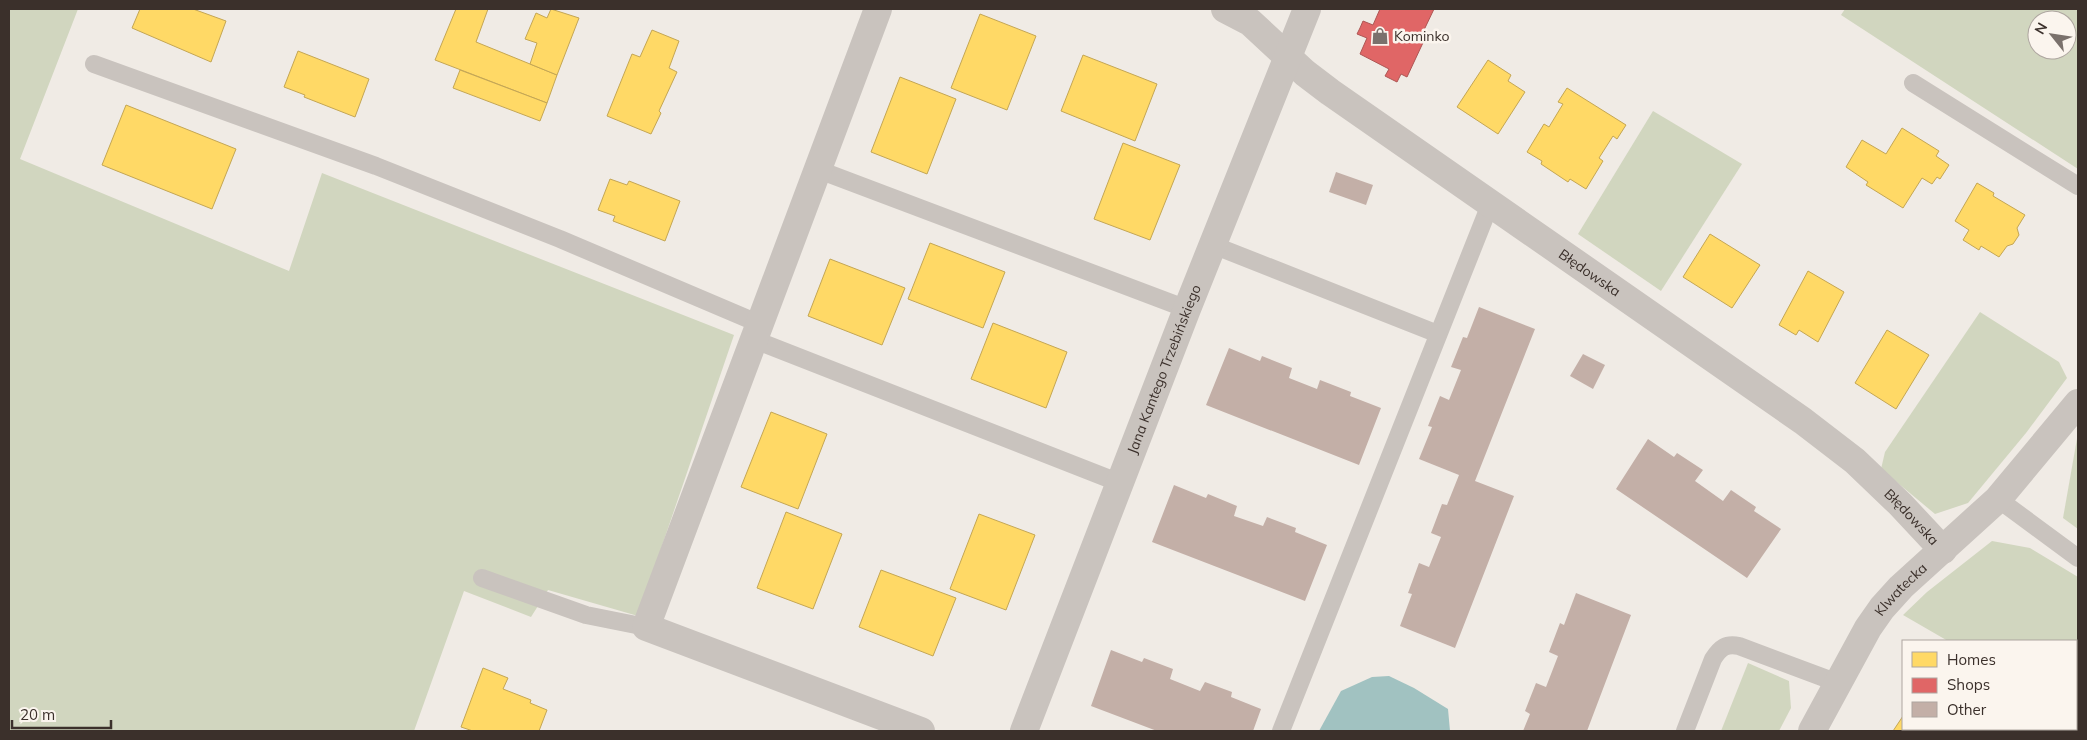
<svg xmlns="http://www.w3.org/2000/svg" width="2087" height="740" viewBox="0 0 2087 740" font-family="Mulish,sans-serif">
  <rect width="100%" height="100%" fill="#f0ebe5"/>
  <g fill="#d1d6bf" fill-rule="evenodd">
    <path d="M9 9H78L20 159 289 271 322 173 734 335 638 616 548 590 531 617 464 591 414 731H9Z"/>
    <path d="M1845 9H2078V169L1841 15ZM2037 20H2067V50H2037Z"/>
    <path d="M1653 111 1742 164 1661 291 1578 234Z"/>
    <path d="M1980 312 2059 362 2067 378 2026 433 1968 503 1935 514 1881 469 1885 452Z"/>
    <path d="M2078 433V529L2063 518Z"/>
    <path d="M1992 541 2030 548 2078 577V716L2076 715V641H1948L1903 615 1927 592Z"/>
    <path d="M1748 663 1789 681 1791 708 1779 731H1721Z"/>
  </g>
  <path fill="#a1c2c1" d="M1389 676 1414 688 1448 709 1450 731H1319L1341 691 1372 677Z"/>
  <g fill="#ffd966" stroke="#c4a654">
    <path d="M140 9H193L226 21 211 62 132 28Z"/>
    <path d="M456 9H488L476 42 557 75 547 103 435 60Z"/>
    <path d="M551 9 579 18 557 75 530 64 537 43 525 39 536 13 547 18Z"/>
    <path d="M980 14 1036 36 1007 110 951 88Z"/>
    <path d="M652 30 679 41 669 68 677 72 659 111 661 113 651 134 607 116 632 54 640 57Z"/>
    <path d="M298 51 369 79 355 117 304 97 305 95 284 87Z"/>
    <path d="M1083 55 1157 84 1135 141 1061 111Z"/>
    <path d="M1488 60 1511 75 1508 81 1525 92 1498 134 1457 107Z"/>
    <path d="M460 70 547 103 540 121 453 88Z"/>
    <path d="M900 77 956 99 927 174 871 152Z"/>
    <path d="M1567 88 1626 125 1617 139 1613 136 1599 158 1603 161 1586 189 1570 179 1568 182 1541 164 1542 161 1527 152 1544 124 1549 127 1563 104 1558 102Z"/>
    <path d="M126 105 236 149 212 209 102 165Z"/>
    <path d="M1902 128 1939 151 1936 156 1949 165 1940 179 1937 177 1932 184 1922 178 1903 208 1866 185 1868 182 1846 167 1862 140 1886 154Z"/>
    <path d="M1123 143 1180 165 1150 240 1094 219Z"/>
    <path d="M610 179 627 185 629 181 680 201 665 241 613 221 615 216 598 210Z"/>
    <path d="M1977 183 1994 193 1993 196 2025 215 2017 228 2019 235 2013 244 2007 246 1999 257 1981 246 1979 250 1963 240 1969 230 1955 221Z"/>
    <path d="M1710 234 1760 265 1732 308 1683 277Z"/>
    <path d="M930 243 1005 272 983 328 908 299Z"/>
    <path d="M830 259 905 288 882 345 808 316Z"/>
    <path d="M1808 271 1844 292 1818 342 1799 330 1796 335 1779 325Z"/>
    <path d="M993 323 1067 352 1046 408 971 379Z"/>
    <path d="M1887 330 1929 355 1896 409 1855 383Z"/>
    <path d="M771 412 827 434 798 509 741 487Z"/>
    <path d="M786 512 842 534 813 609 757 588Z"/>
    <path d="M979 514 1035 535 1006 610 950 589Z"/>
    <path d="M881 570 956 598 933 656 859 627Z"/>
    <path d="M483 668 508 678 503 689 531 700 530 703 547 710 539 731H473L461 727Z"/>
    <path d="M1903 716V729H1949L1947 731H1893Z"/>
  </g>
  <path fill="#e06666" stroke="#ae5654" d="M1380 9H1434L1424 30 1428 32 1407 77 1401 74 1397 82 1385 76 1389 69 1360 54 1367 38 1357 34 1360 28 1363 21 1373 25Z"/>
  <g fill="#c3afa7">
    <path d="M1336 172 1373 185 1366 205 1329 192Z"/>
    <path d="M1479 307 1535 329 1475 481 1514 496 1455 648 1400 626 1412 594 1408 593 1419 563 1429 567 1441 537 1431 533 1442 504 1447 505 1459 475 1419 459 1432 427 1428 426 1440 396 1449 400 1461 370 1451 367 1463 337 1467 338Z"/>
    <path d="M1229 348 1260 361 1262 356 1292 368 1289 378 1317 389 1320 380 1351 392 1350 396 1381 408 1359 465 1206 405Z"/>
    <path d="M1583 354 1605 365 1593 389 1570 376Z"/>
    <path d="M1648 439 1674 457 1677 453 1703 470 1695 481 1723 501 1731 490 1756 507 1754 511 1781 529 1747 578 1616 489Z"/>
    <path d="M1174 485 1206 498 1208 494 1237 506 1234 516 1263 526 1267 517 1296 528 1295 532 1327 545 1305 601 1152 542Z"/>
    <path d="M1576 593 1631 615 1587 731H1523L1530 714 1525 711 1536 683 1546 687 1558 656 1549 652 1560 623 1564 625Z"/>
    <path d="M1111 650 1142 662 1144 658 1173 669 1170 679 1200 691 1205 682 1232 692 1231 697 1261 709 1253 731H1157L1091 706Z"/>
  </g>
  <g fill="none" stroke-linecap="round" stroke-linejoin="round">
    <g stroke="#c9c3be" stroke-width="18">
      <path d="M94 64 376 166 560 239 760 324"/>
      <path d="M1913 83 2078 186"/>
      <path d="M819 170 1187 309"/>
      <path d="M1213 245 1438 334"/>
      <path d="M755 340 1120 483"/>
      <path d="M1998 499 2078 558"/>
      <path d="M482 578 586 615 646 627"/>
      <path d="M1281 731 1491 202"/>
      <path d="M1685 731 1713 659C1720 648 1726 643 1739 646L1838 683"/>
    </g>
    <g stroke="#c9c3be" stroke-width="28">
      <path d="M878 9 646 627 921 731"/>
      <path id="s1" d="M1225 9 1250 22 1305 73 1330 92 1803 421 1855 461 1900 504 1943 550"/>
      <path id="s2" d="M1024 731 1187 309 1307 9"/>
      <path id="s3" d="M1812 731 1868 628 1882 608 1901 587 1998 499 2078 403"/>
    </g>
  </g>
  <defs>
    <g id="shop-bare" transform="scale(1.35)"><path d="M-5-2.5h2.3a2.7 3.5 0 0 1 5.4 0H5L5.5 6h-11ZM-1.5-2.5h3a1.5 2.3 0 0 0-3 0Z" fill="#7a716c" stroke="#fbf5ee" stroke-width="2.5" paint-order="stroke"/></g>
  </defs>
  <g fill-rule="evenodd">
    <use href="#shop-bare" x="1380" y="36"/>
  </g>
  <g text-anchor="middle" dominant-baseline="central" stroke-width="5" stroke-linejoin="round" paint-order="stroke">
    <g font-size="14" fill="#3b302b" stroke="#fbf5ee" text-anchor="start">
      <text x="1394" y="36">Kominko</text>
    </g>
    <g font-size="14" fill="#3b302b" stroke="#fbf5ee">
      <text stroke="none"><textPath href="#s1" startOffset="451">Błędowska</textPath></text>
      <text stroke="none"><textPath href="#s2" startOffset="388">Jana Kantego Trzebińskiego</textPath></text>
      <text stroke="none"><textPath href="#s1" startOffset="856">Błędowska</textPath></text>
      <text stroke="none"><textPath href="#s3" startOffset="168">Klwatecka</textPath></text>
    </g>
  </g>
  <rect width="2087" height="740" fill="none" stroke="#3b302b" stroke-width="20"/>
  <rect x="1902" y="640" width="175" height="90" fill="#fbf5ee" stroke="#aea6a0"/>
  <rect x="1912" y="652" width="25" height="15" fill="#ffd966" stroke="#aea6a0"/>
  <text x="1947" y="665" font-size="15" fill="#3b302b">Homes</text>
  <rect x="1912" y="678" width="25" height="15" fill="#e06666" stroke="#aea6a0"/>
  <text x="1947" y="690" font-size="15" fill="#3b302b">Shops</text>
  <rect x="1912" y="702" width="25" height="15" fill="#c3afa7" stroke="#aea6a0"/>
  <text x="1947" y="715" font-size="15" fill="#3b302b">Other</text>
  <g transform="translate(2052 35) rotate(300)"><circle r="24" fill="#fbf5ee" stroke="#aea6a0"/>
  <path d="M0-4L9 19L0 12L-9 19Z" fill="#7a716c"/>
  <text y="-8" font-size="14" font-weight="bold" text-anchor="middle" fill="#3b302b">N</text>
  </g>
  <path d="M12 720v8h99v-8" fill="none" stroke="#3b302b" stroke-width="2.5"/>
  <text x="20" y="720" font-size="15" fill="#3b302b" stroke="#fbf5ee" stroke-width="4" paint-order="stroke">20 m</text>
</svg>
